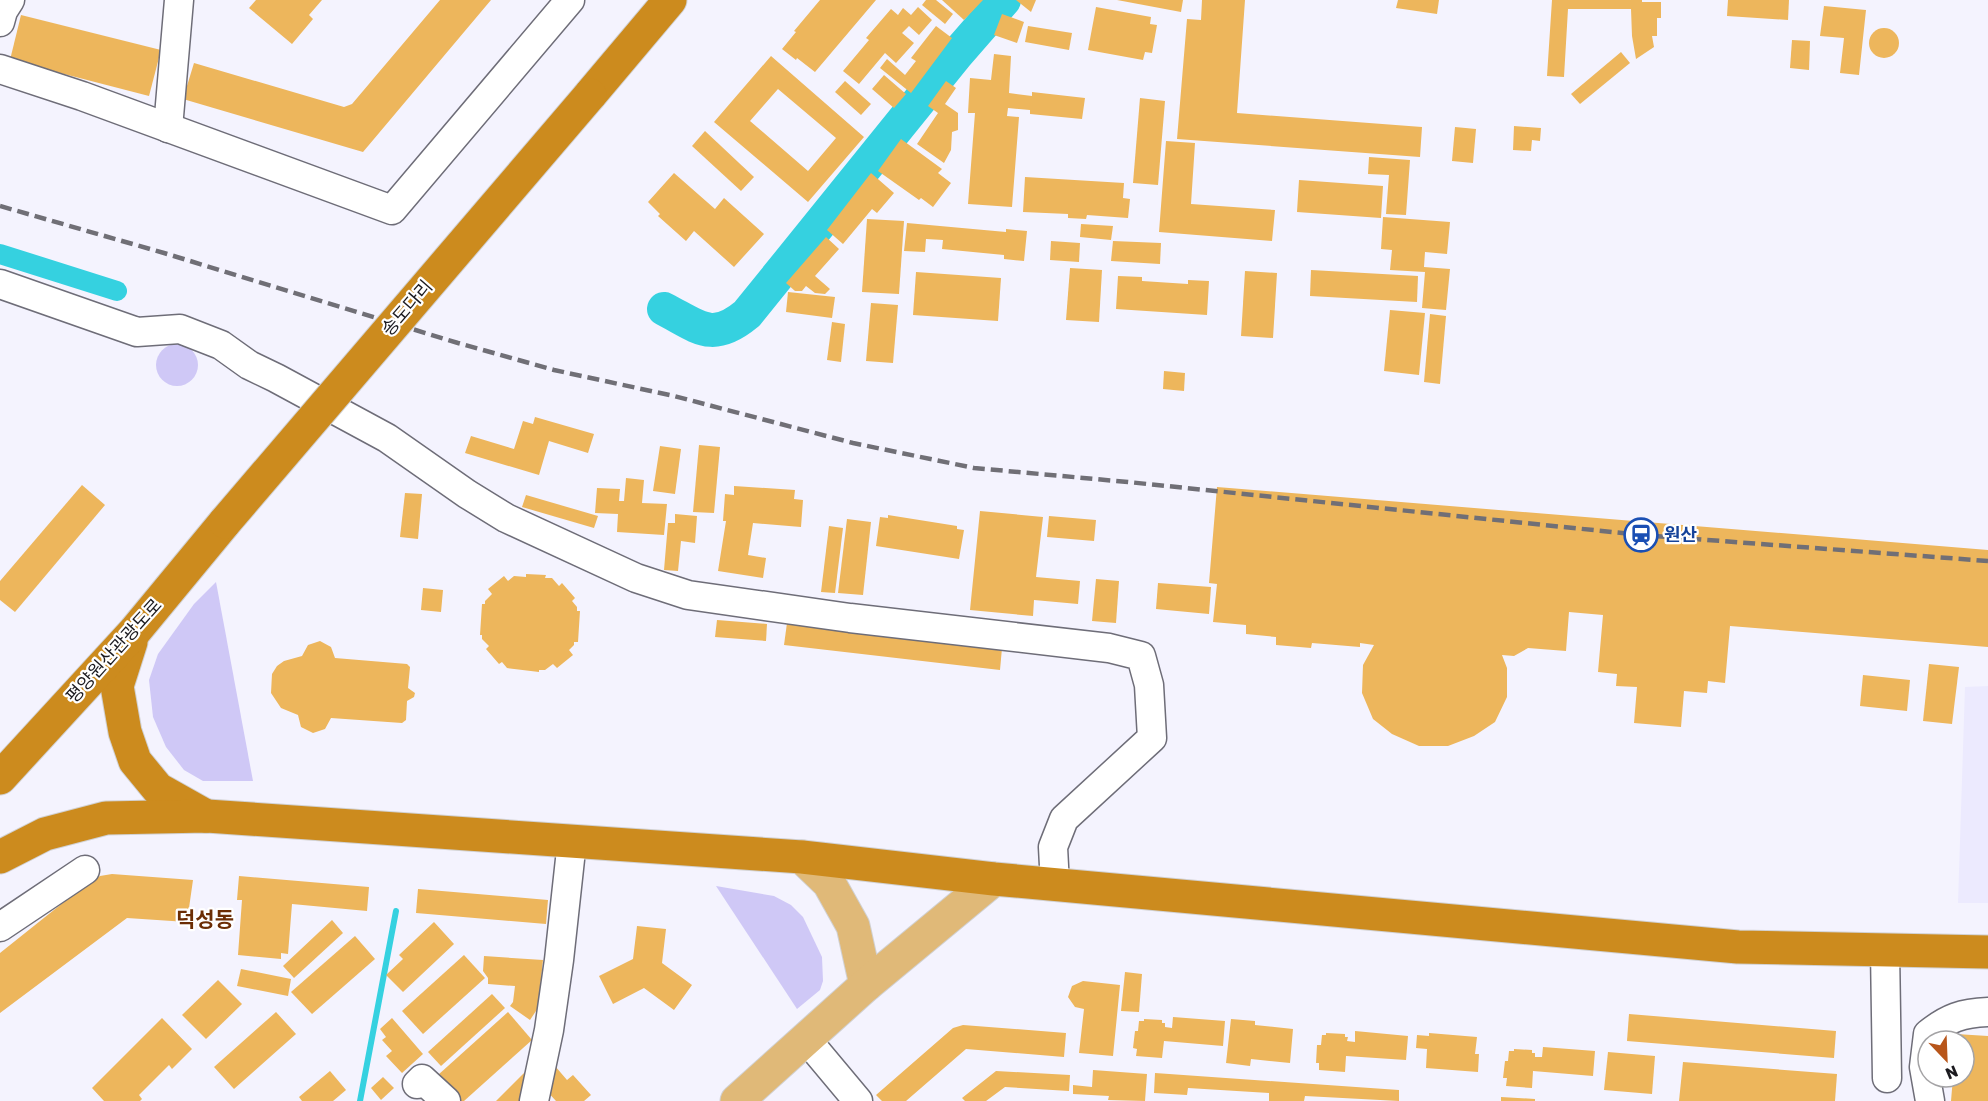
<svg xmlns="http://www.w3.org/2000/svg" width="1988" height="1101" viewBox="0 0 1988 1101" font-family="Rubik,'Noto Sans KR',sans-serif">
  <rect width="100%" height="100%" fill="#f4f3fe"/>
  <path fill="#eceafe" d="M1988 686V903H1958L1965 687Z"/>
  <g fill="#cfc8f6">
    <circle cx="177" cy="365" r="21"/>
    <path d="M216 582 253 781H203L184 770 166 747 153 717 149 680 158 654 194 604Z"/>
    <path d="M716 886 774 896 791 905 803 917 822 957 823 981 820 990 797 1009Z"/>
  </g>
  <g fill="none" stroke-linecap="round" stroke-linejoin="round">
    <path stroke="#35d1e0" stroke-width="6" d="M360 1101 396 911"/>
    <path stroke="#35d1e0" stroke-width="20" d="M0 254 117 291"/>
    <path stroke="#35d1e0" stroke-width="34" d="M664 309C699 327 712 343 747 314L957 54 1004 0"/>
  </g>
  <g fill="#edb65c" fill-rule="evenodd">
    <path d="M256 0H322L309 15 313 19 292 44 249 8Z"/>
    <path d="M440 0H491L363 152 183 99 194 63 344 107 352 104Z"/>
    <path d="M820 0H876L815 72 797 58 796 60 782 49 796 32 794 31Z"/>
    <path d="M926 0H936L953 14 945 24 922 5Z"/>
    <path d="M942 0H983L964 20Z"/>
    <path d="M1016 0H1036L1031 12Z"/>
    <path d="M1117 0H1183L1181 12Z"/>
    <path d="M1202 0H1245L1237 113 1422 127 1420 157 1177 139 1187 19 1201 20Z"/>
    <path d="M1398 0H1439L1437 14 1396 8Z"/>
    <path d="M1552 0H1642V2H1661V18H1657V36H1652L1654 47 1636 59 1632 36 1631 9H1568L1564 77 1547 76Z"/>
    <path d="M1728 0H1789L1788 20 1727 16Z"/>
    <path d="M1824 6 1866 10 1859 75 1840 73 1844 38 1820 36Z"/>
    <path d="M918 7 932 20 919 35 909 26 902 33 914 43 896 63 885 53 859 84 843 71 869 40 866 38 891 9 898 15 903 8 911 15Z"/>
    <path d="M1096 7 1151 17 1150 24 1157 25 1152 53 1145 52 1143 60 1088 50Z"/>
    <path d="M1002 14 1024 22 1017 43 994 35Z"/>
    <path d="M21 15 161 50 149 96 10 60Z"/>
    <path d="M936 26 952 38 911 93 880 68 887 59 905 75 916 61 911 58Z"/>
    <path d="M1028 26 1072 33 1069 50 1025 42Z"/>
    <circle cx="1884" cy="43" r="15"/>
    <path d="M1792 40 1810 41 1809 70 1790 68Z"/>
    <path d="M1621 52 1630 63 1580 104 1571 94Z"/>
    <path d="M994 54 1011 56 1009 93 1032 96V92L1085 98 1082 119 1030 114V110L1008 108 1007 116 1019 117 1012 207 968 204 975 113H968L970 78 991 80Z"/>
    <path d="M771 56 864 137 808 202 714 122ZM778 89 836 138 808 171 750 121Z"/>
    <path d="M884 75 906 94 894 108 872 89Z"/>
    <path d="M845 81 871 104 861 115 835 92Z"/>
    <path d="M946 81 956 88 945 104 958 113V130L952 132 951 150 944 163 917 144 938 113 928 106Z"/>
    <path d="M1140 98 1165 101 1158 185 1133 183Z"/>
    <path d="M1514 126 1541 128 1540 141 1532 140 1531 151 1513 150Z"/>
    <path d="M1455 127 1476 129 1473 163 1452 161Z"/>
    <path d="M705 131 754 177 741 191 692 146Z"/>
    <path d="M901 139 942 169 938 173 951 183 933 207 921 198 919 200 878 171Z"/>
    <path d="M1166 141 1195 143 1191 204 1275 210 1272 241 1159 232Z"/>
    <path d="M1369 157 1410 160 1406 215 1386 214 1389 175 1368 174Z"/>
    <path d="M674 173 715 209 724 198 764 234 734 267 694 231 686 241 658 216 660 214 648 202Z"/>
    <path d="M871 173 894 193 877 213 872 209 843 244 827 230Z"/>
    <path d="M1025 177 1124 183 1123 198 1130 199 1128 218 1087 215 1086 219 1068 218V214L1023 212Z"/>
    <path d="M1299 180 1383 186 1381 218 1297 212Z"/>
    <path d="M1383 217 1450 222 1447 254 1425 252 1424 267 1450 269 1446 310 1422 308 1425 272 1390 270 1392 250 1381 249Z"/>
    <path d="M867 219 904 221 899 294 862 292Z"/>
    <path d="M907 223 1006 232V229L1027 231 1024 261 1004 259V255L942 249 943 240 926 239 925 252 904 251Z"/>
    <path d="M1081 224 1113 226 1111 240 1080 237Z"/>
    <path d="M826 237 839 249 815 276 830 289 825 294 815 293 806 286 802 291H795L786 283Z"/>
    <path d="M1051 241 1080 243 1079 262 1050 260Z"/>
    <path d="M1113 241 1161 243 1160 264 1111 261Z"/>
    <path d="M1070 268 1102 270 1099 322 1066 320Z"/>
    <path d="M1311 270 1418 276 1417 302 1310 296Z"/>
    <path d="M1245 271 1277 273 1273 338 1241 336Z"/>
    <path d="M916 272 1001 278 998 321 913 315Z"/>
    <path d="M1118 276 1142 277V281L1188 284V280L1209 281 1207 315 1116 309Z"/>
    <path d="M788 292 835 297 832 318 786 312Z"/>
    <path d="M871 303 898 305 893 363 866 361Z"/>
    <path d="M1390 310 1425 313 1419 375 1384 371Z"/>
    <path d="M1430 314 1446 316 1440 384 1424 382Z"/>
    <path d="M832 322 845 324 841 362 827 360Z"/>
    <path d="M1164 371 1185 373 1184 391 1163 389Z"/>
    <path d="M535 417 594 434 588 453 549 441 539 475 465 453 471 436 514 449 523 421 533 424Z"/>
    <path d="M699 445 720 447 714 513 693 512Z"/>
    <path d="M660 446 681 449 675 494 653 491Z"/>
    <path d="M626 478 644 480 642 503 667 504 664 535 617 532 618 514 595 513 597 488 620 489 619 501H624Z"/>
    <path d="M82 485 105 505 15 612 0 600V581Z"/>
    <path d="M734 486 795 490 794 499 803 500 801 527 753 523 748 555 766 558 763 578 718 571 726 521H723L725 494 734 495Z"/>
    <path d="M1217 487 1988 550V647L1730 626 1725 683 1708 681 1707 693 1684 691 1681 727 1634 723 1637 687 1616 686 1617 674 1598 672 1603 615 1569 612 1566 651 1528 648 1514 656 1502 655 1507 668V697L1495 722 1474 736 1448 746H1419L1392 734 1373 719 1362 693 1363 665 1374 645 1360 643V647L1312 643 1311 648 1276 645V637L1246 634V625L1213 622 1217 584 1209 583Z"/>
    <path d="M405 493 422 494 418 539 400 537Z"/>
    <path d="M526 495 598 516 594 528 522 507Z"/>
    <path d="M980 511 1043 517 1036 577 1080 581 1078 604 1034 600 1033 616 970 610Z"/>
    <path d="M675 514 697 516 695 543 681 541 678 571 664 570 668 523H675Z"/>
    <path d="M888 515 957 526V529L964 530 959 559 876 546 880 517 888 518Z"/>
    <path d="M1049 516 1096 520 1094 541 1047 537Z"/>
    <path d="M847 519 871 522 863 595 838 593Z"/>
    <path d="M829 526 843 528 835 593 821 592Z"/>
    <path d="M526 574 546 575 545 578H552L559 586 562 583 575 598 572 601 577 607V611H580L578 642H574V645L569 650 573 655 557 668 553 664 545 670H539V672L507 668 502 662 499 664 486 649 489 646 482 639V635H480L482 604H485V601L492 594 488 589 504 576 508 581 514 576 526 577Z"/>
    <path d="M1096 579 1119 581 1116 623 1092 621Z"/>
    <path d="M1158 583 1211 587 1209 614 1156 609Z"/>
    <path d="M423 588 443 590 441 612 421 610Z"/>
    <path d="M717 620 767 624 766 641 715 637Z"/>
    <path d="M787 623 1002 648 1000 670 784 645Z"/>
    <path d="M320 641 331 647 335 658 407 664 410 667 408 688 415 693 414 697 407 701 406 720 402 723 331 718 325 729 313 733 301 727 298 715 281 708 271 693 272 674 277 666 284 661 302 656 308 645Z"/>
    <path d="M1929 664 1959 667 1952 724 1923 721Z"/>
    <path d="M1863 675 1910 680 1907 711 1860 706Z"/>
    <path d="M112 874 193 880 187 922 127 918 0 1013V953L84 886 100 876Z"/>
    <path d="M239 876 369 887 367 911 292 904 288 954 281 953V959L238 955 242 900H237Z"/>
    <path d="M418 889 548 900 546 924 416 913Z"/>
    <path d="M332 920 343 933 294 978 283 966Z"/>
    <path d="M434 922 454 944 403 992 386 975 403 959 399 955Z"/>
    <path d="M637 926 666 929 662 963 692 985 674 1010 644 988 613 1004 599 976 633 959Z"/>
    <path d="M355 936 375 959 312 1014 291 992Z"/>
    <path d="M464 955 485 978 423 1034 402 1011Z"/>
    <path d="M484 956 543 960 538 1008 530 1020 510 1006 513 1002 515 986 488 984V978L483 971Z"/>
    <path d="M241 969 291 979 288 996 237 986Z"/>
    <path d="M1125 972 1142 974 1139 1012 1121 1011Z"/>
    <path d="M218 980 242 1004 206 1039 182 1015Z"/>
    <path d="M1083 981 1120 985 1113 1056 1079 1053 1084 1009 1075 1007 1068 997 1072 986Z"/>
    <path d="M492 994 505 1008 441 1066 428 1052Z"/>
    <path d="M276 1012 296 1034 234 1089 214 1067Z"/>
    <path d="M508 1012 532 1040 464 1101H461L438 1075Z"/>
    <path d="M1629 1014 1836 1031 1834 1058 1627 1041Z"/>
    <path d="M1173 1017 1225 1021 1223 1046 1164 1041 1162 1058 1136 1056 1137 1049 1133 1048 1135 1031H1138L1139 1021H1144V1019L1162 1020V1023H1165V1027L1172 1028Z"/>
    <path d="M162 1018 192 1049 172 1069 169 1065 139 1095 142 1099 140 1101H104L92 1088Z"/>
    <path d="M392 1018 423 1054 402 1073 386 1056 392 1051 382 1040 386 1037 380 1029Z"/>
    <path d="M1231 1019 1255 1021V1025L1293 1029 1290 1063 1251 1059 1250 1066 1226 1063Z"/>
    <path d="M963 1025 1066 1033 1064 1057 966 1049 906 1101H882L876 1095 953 1028Z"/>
    <path d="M1355 1031 1408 1036 1406 1060 1346 1056 1345 1072 1319 1070V1063H1316L1317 1045H1321L1322 1035H1326V1033L1345 1034V1037H1348L1347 1041 1355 1042Z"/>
    <path d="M1429 1033 1477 1037 1475 1054H1479L1478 1072 1426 1068 1427 1049 1416 1048 1417 1035 1429 1036Z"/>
    <path d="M1956 1034 1988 1036V1101H1951L1953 1077H1964V1041H1955Z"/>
    <path d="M1543 1047 1595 1051 1593 1076 1533 1071 1532 1088 1506 1086 1507 1078H1503L1505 1061H1508L1509 1051H1514V1049L1532 1050V1053H1535V1057H1542Z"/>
    <path d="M1608 1052 1655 1056 1652 1094 1604 1090Z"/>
    <path d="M549 1059 567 1080 573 1075 591 1095 584 1101H556L545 1089Z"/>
    <path d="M1683 1062 1837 1074 1835 1101H1679Z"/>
    <path d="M527 1070 530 1101H496Z"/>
    <path d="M1093 1070 1147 1074 1145 1101 1108 1100 1109 1096 1073 1094V1085L1092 1087Z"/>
    <path d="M330 1071 346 1090 333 1101H302L299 1097Z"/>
    <path d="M996 1071 1070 1075 1069 1091 1005 1087 986 1101H965L962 1098Z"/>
    <path d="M1155 1073 1399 1090V1101L1305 1096 1304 1101H1269V1093L1188 1088 1187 1095 1154 1093Z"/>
    <path d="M383 1077 394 1088 381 1100 371 1088Z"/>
    <path d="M1501 1097 1535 1099V1101H1501Z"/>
  </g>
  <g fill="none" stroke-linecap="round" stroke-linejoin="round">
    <g stroke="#6e6d78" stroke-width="31">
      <g id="minor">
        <path d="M0 22 3 11 10 0"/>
        <path d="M0 69 82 96 392 210 570 0"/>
        <path d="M168 128 179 0"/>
        <path d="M0 284 137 332 180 329 221 345 249 365 276 378 387 438 467 494 506 518 636 578 688 595 850 618 1109 648 1141 656 1149 685 1152 738 1064 819 1053 847 1055 885"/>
        <path d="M0 927 85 870"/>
        <path d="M1885 950 1887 1078"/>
        <path d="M807 1040 858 1101"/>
        <path d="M417 1084 422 1079 446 1101"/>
        <path d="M534 1101 549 1030 559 960 572 841"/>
        <path d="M1930 1101 1924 1067 1928 1034C1948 1018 1962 1013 1988 1012"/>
      </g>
    </g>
    <g stroke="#d1d1d2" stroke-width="35">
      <g id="major">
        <path d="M802 857 829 883 853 926 866 985"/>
        <path d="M737 1101 866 985 994 879"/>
      </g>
    </g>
    <g stroke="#d1d1d2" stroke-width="35">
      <g id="highway">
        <path d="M590 95 670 0"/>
        <path d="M131 642 117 686 125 732 135 761 158 789 206 816"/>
        <path d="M0 778 135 631 225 522"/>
        <path d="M0 857 45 834 106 818 207 816 802 857 994 879 1738 947 1988 952"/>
      </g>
    </g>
    <use href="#minor" stroke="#fff" stroke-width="28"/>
    <use href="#major" stroke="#e0b978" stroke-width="33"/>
    <use href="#highway" stroke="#cc8b1e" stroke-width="33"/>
    <path stroke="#706f76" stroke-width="4.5" stroke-dasharray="12 6" stroke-linecap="butt" d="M0 206 164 253 458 343 554 370 674 396 853 443 974 468 1128 482 1641 535 1988 561"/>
    <g stroke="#d1d1d2" stroke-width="35" stroke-linecap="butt">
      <path id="highway-bridge" d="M225 522 590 95"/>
    </g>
    <use href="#highway-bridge" stroke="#cc8b1e" stroke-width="33"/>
  </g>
  <defs>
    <g id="station-ring" transform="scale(1.725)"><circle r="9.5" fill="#fff" stroke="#1a4fb4" stroke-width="1.5"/><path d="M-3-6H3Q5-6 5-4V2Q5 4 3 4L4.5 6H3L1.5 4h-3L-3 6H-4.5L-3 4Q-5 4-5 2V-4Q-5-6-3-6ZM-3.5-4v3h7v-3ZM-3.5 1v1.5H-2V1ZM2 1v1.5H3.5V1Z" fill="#1a4fb4"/></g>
  </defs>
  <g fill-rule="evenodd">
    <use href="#station-ring" x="1641" y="535"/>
  </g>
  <g text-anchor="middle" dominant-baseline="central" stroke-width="4.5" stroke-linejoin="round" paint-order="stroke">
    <g font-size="18" fill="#1b1a1f" stroke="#fff">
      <text transform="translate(407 308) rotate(-49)">송도다리</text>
      <text transform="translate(114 651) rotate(-48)">평양원산관광도로</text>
    </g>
    <g font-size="18" font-weight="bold" fill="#164399" stroke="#fff" text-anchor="start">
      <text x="1664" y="535">원산</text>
    </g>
    <g font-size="21" font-weight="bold" fill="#6b2d05" stroke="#fff">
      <text x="205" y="919">덕성동</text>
    </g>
  </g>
  <g transform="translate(1946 1059) rotate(157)"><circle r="28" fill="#ffffff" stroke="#a4a3a5" stroke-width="1.5"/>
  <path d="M0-4.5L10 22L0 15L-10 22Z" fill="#b8561a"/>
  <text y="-9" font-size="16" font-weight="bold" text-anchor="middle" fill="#1b1a1f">N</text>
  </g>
</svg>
